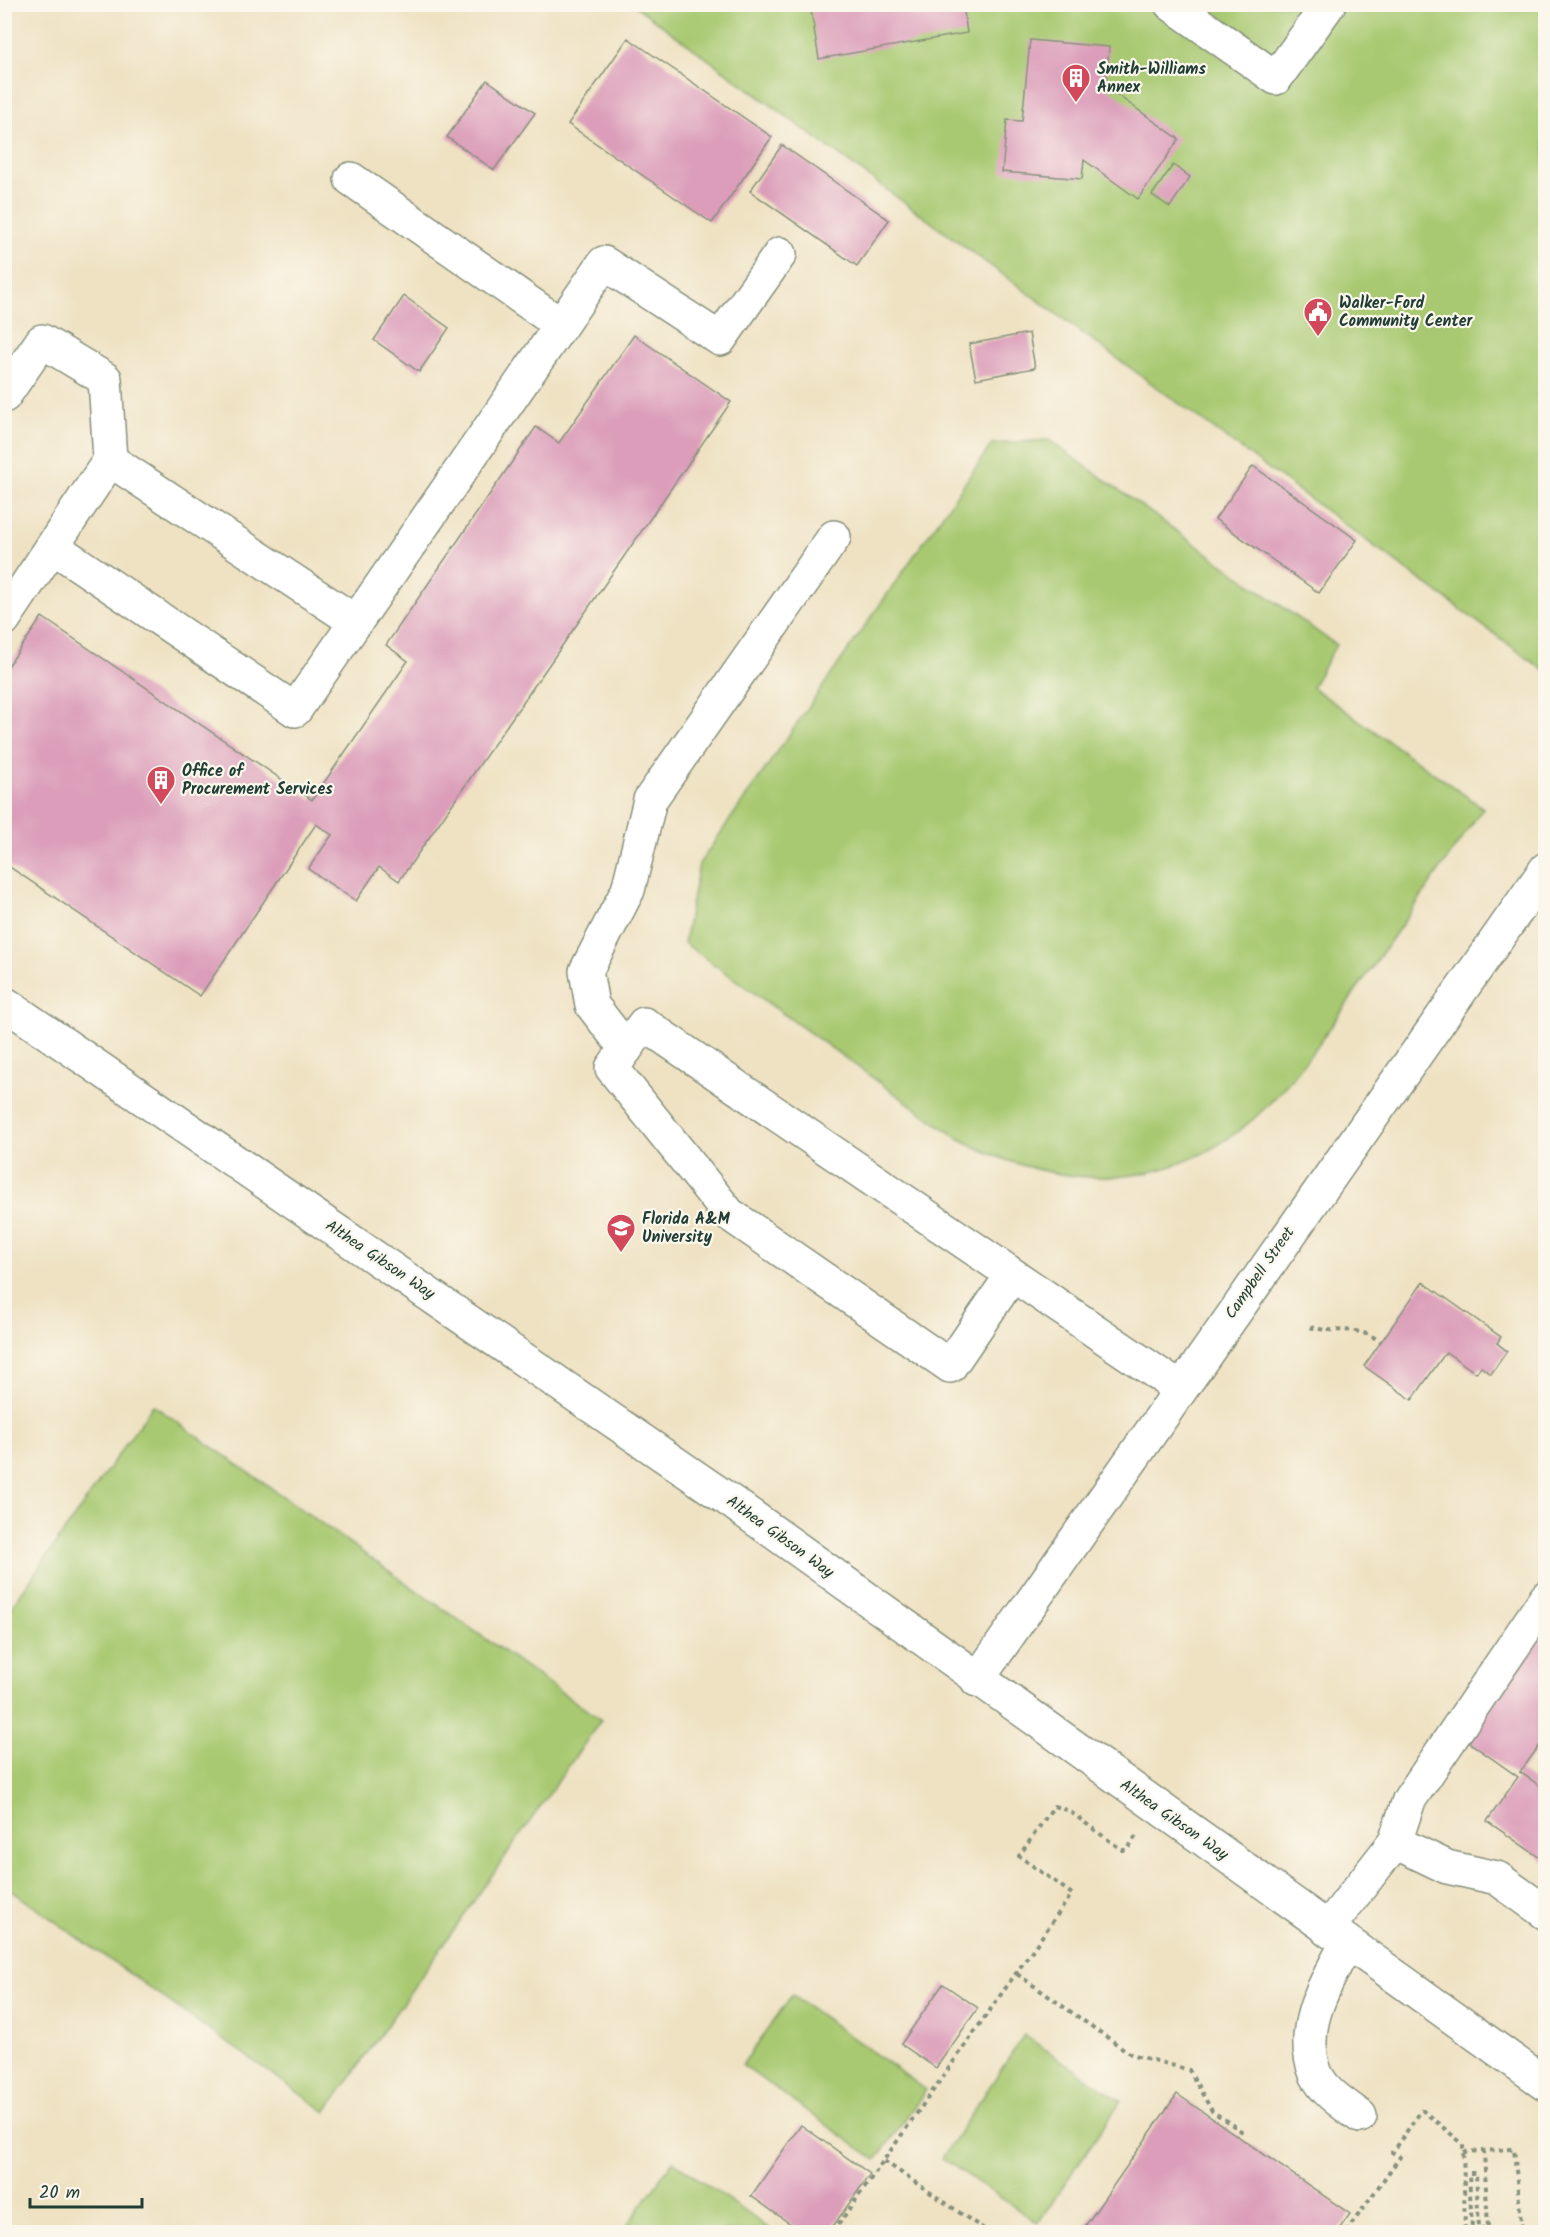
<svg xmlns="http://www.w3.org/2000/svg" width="1550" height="2237" viewBox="0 0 1550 2237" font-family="Kalam,sans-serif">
  <rect width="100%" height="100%" fill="#fbf7ec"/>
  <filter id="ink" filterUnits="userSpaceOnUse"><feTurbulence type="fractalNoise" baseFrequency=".0167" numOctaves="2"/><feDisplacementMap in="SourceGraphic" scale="12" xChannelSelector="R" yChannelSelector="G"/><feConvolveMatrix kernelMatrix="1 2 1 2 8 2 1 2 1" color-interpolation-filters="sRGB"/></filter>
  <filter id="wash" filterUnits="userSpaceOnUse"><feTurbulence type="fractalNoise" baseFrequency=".008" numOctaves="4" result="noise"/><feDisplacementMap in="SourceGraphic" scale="24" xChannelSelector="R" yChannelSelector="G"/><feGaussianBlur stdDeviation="1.35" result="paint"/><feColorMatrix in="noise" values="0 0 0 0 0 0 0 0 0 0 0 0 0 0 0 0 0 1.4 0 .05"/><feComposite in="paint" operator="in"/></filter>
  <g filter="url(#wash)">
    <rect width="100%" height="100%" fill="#efe2c3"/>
    <g fill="#a8c971" stroke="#648352" stroke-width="1.5">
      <path d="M634 5H1545V671Z"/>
      <path d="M1049 440 1336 645 1312 687 1483 808C1443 865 1404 922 1364 979 1334 1022 1305 1067 1268 1105 1179 1195 1062 1195 956 1137L684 943 699 864 992 444Z"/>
      <path d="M153 1405 601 1720 326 2112 5 1886V1616Z"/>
      <path d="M792 1995 926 2090 876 2160 742 2065Z"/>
      <path d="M1024 2035 1121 2101 1038 2223 942 2158Z"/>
      <path d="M673 2161 774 2232 623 2231Z"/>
    </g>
    <g id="blocks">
      <g fill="#db9db9">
        <path d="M810 4H963L967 33 819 59Z"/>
        <path d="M628 38 772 137 712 223 568 124Z"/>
        <path d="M1030 40 1109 47 1106 87 1179 139 1138 199 1084 160 1082 179 1002 172 1007 120 1022 121Z"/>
        <path d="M487 80 535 113 494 170 447 137Z"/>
        <path d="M782 145 889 220 857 266 750 191Z"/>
        <path d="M1173 165 1190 177 1170 207 1152 195Z"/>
        <path d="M404 296 449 328 419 372 374 340Z"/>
        <path d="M1029 333 1035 368 976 379 969 344Z"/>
        <path d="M634 335 731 402 399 881 379 867 356 901 308 869 332 835 316 824 200 996 4 863V672L42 617 312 800 408 661 386 645 536 427 559 443Z"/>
        <path d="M1253 466 1357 540 1319 593 1215 519Z"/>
        <path d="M1423 1282 1501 1337 1497 1343 1507 1351 1491 1374 1481 1367 1476 1373 1446 1352 1412 1400 1364 1366Z"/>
        <path d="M1546 1627V1737L1520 1772 1546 1790V1862L1487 1821 1518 1777 1466 1740Z"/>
        <path d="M943 1984 978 2008 936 2068 901 2044Z"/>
        <path d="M1177 2094 1350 2214 1337 2232H1081Z"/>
        <path d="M801 2125 870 2174 829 2232H802L751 2196Z"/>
      </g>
    </g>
  </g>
  <g filter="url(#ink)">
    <use href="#blocks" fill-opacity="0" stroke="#87907c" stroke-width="1.5"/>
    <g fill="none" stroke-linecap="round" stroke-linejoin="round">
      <g stroke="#87907c" stroke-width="36">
        <g id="minor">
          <path d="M1171 4 1276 78 1329 4"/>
          <path d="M351 179 561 325"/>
          <path d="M4 396 42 341 105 379 110 460 4 619"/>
          <path d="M110 460 356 622"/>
          <path d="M53 547 295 710 604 263 720 339 780 254"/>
          <path d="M4 1003 733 1503 1546 2084"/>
          <path d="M626 1049 592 1005 586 971 628 890 650 800 834 537"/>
          <path d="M1012 1275 950 1366 729 1214 612 1068 644 1024 1179 1388"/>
          <path d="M977 1680 1546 869"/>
          <path d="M1395 1842 1447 1867 1497 1878 1546 1913"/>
          <path d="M1327 1929 1395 1842 1409 1800 1546 1598"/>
          <path d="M1347 1943C1326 1983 1297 2028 1316 2074 1324 2092 1345 2105 1360 2116"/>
        </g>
      </g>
      <g stroke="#87907c" stroke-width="4" stroke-dasharray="4.5 4.5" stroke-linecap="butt">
        <path d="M1310 1327C1337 1335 1355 1323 1381 1342"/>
        <path d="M1017 1974 1131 2054 1189 2070 1212 2111 1244 2133"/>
        <path d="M1463 2152 1514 2149 1522 2232"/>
        <path d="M884 2161 988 2232"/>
        <path d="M1466 2229H1472L1469 2173H1476L1479 2228H1488L1484 2152"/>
        <path d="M833 2232 1072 1894 1019 1856 1054 1806 1069 1811 1122 1850H1127L1136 1836"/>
        <path d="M1346 2232 1400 2157 1392 2152 1422 2110 1463 2144 1465 2232"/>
      </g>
      <use href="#minor" stroke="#fff" stroke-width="33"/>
    </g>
  </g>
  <defs>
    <g id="building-pin" transform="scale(1.5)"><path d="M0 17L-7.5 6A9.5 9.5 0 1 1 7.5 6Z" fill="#d1495b" stroke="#fbf7ec"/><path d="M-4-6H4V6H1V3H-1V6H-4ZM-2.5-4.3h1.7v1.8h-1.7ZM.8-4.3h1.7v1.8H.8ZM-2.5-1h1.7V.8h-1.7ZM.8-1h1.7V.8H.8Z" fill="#fff"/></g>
    <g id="civic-pin" transform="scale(1.5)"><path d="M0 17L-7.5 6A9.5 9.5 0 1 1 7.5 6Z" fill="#d1495b" stroke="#fbf7ec"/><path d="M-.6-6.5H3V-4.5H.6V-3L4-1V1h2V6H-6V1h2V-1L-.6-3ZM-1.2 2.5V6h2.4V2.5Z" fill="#fff"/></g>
    <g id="university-pin" transform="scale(1.5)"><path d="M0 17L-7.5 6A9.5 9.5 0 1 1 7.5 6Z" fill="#d1495b" stroke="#fbf7ec"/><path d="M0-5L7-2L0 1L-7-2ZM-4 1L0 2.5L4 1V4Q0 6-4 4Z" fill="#fff"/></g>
  </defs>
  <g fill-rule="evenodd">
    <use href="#building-pin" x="1076" y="78"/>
    <use href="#civic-pin" x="1318" y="312"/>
    <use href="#building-pin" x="161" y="780"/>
    <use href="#university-pin" x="621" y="1228"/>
  </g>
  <g text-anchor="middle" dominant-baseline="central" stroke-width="4.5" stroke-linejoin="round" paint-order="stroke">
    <g font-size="16" font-weight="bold" fill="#1f3d34" stroke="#fbf7ec" text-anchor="start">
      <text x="1097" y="69">Smith-Williams<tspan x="1097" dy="18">Annex</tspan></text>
      <text x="1339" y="303">Walker-Ford<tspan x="1339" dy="18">Community Center</tspan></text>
      <text x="182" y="771">Office of<tspan x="182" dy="18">Procurement Services</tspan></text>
      <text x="642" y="1219">Florida A&amp;M<tspan x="642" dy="18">University</tspan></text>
    </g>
    <g font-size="16" fill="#1f3d34" stroke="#fbf7ec">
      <text transform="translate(380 1260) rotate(34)">Althea Gibson Way</text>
      <text transform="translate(1260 1273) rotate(-55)">Campbell Street</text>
      <text transform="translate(780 1537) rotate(36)">Althea Gibson Way</text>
      <text transform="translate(1174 1820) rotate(35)">Althea Gibson Way</text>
    </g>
  </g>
  <rect width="1550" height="2237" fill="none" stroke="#fbf7ec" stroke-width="24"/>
  <path d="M30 2198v9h112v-9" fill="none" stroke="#1f3d34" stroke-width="3"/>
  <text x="39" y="2198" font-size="18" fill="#1f3d34" stroke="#fbf7ec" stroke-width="4.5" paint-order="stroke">20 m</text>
</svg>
